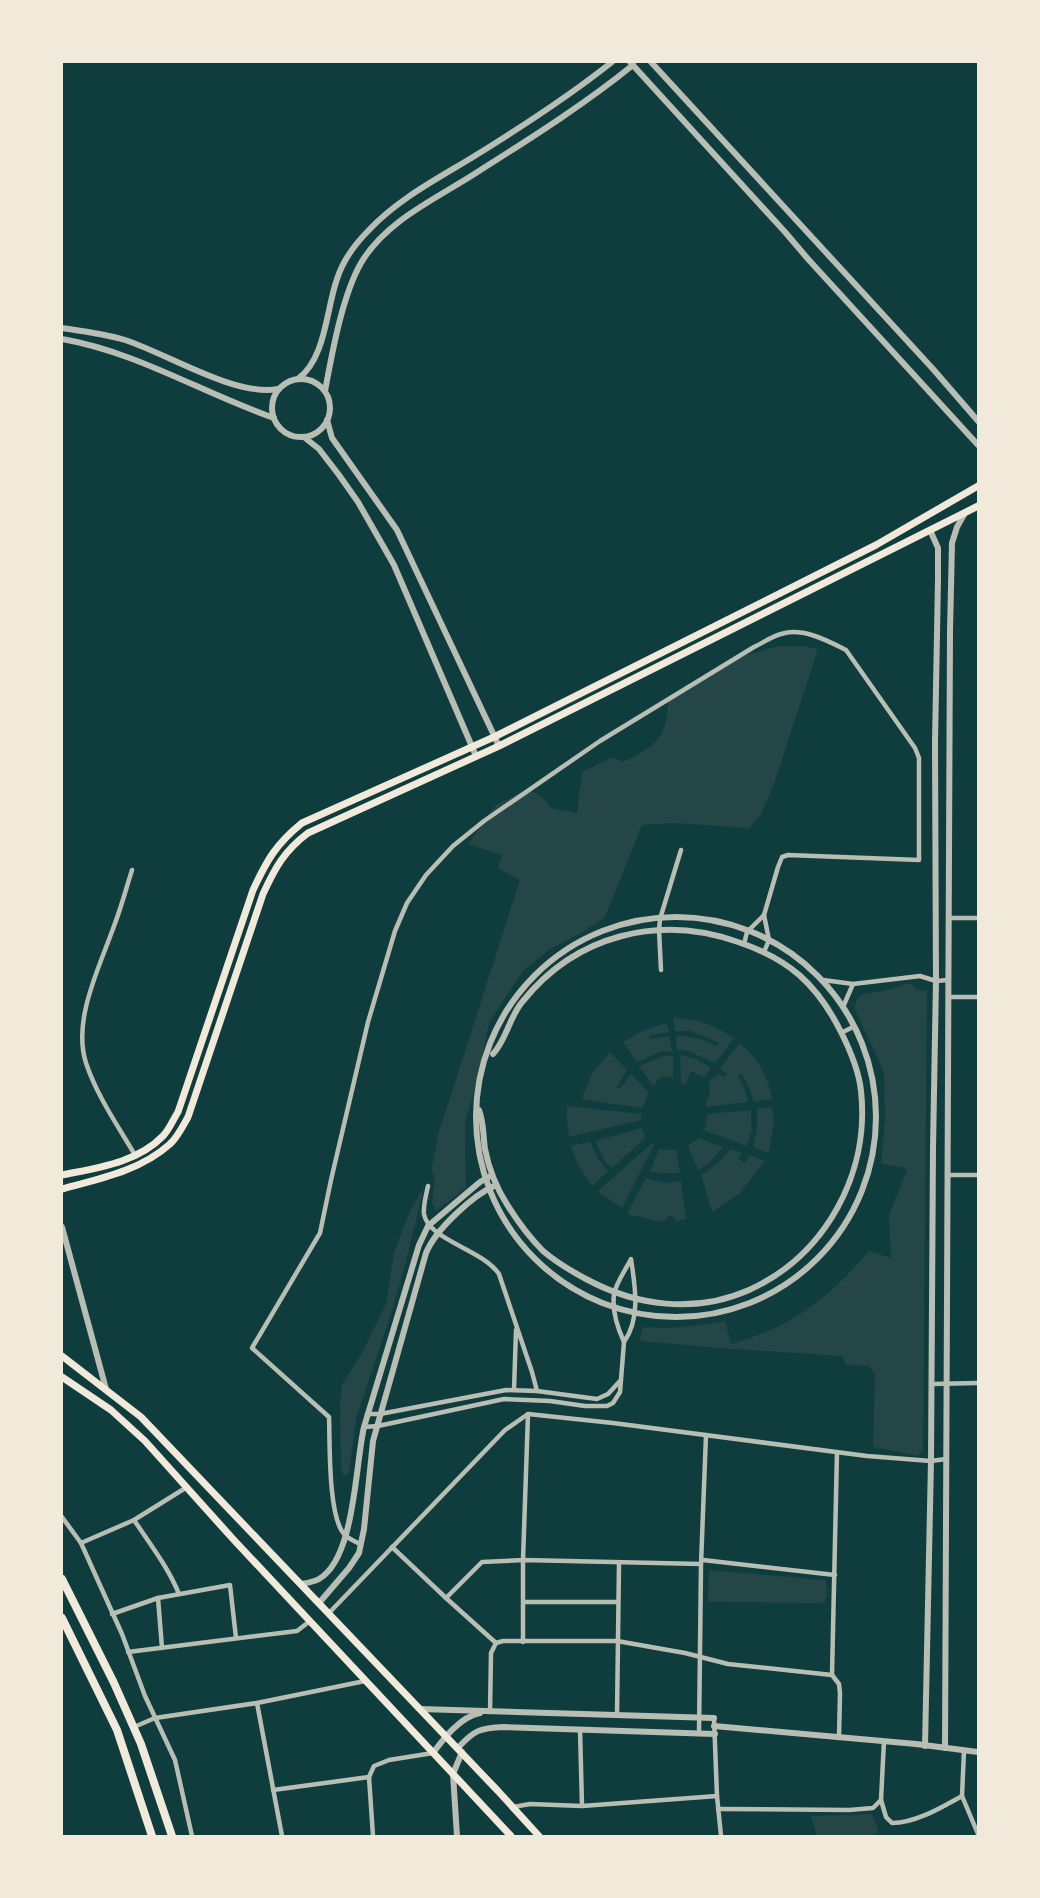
<svg xmlns="http://www.w3.org/2000/svg" width="1040" height="1898" viewBox="0 0 1040 1898" font-family="Mulish,sans-serif">
  <rect width="100%" height="100%" fill="#0f3d3e"/>
  <g fill="#244646">
    <path d="M779 646H803L818 649 774 784 760 816 749 828 676 823 642 825 605 917 583 932 550 949 523 971 489 1022 479 1076 465 1122 466 1188 436 1211 432 1203 435 1176 431 1170 439 1132 520 880 498 868 502 855 468 844 496 805 528 789 541 796 551 808 577 813 582 772 613 757 623 762C655 747 668 737 668 699L739 657Z"/>
    <path d="M907 984H912L917 990 927 991 923 1451 918 1456 873 1447 875 1374 868 1366 846 1365 842 1356 719 1348 642 1341 640 1340 642 1329 645 1327C674 1329 696 1326 725 1321L731 1344C793 1327 828 1298 869 1251L891 1258 889 1215 907 1170 902 1167 881 1164 885 1120 884 1072 855 1010C856 992 864 994 878 992 888 990 898 987 907 984Z"/>
    <path d="M673 1018C698 1019 712 1024 734 1038L715 1063 688 1051 677 1050 676 1036 680 1035 701 1039 717 1046 719 1043 691 1031H675Z"/>
    <path d="M663 1024H667L669 1032 649 1036V1039L669 1036 672 1051 660 1052 637 1062 623 1042 644 1030Z"/>
    <path d="M740 1043C756 1056 769 1078 772 1099L754 1102 750 1089 742 1074 738 1076 744 1087 748 1102 706 1107C705 1098 713 1096 709 1082L719 1073 723 1077 727 1075 720 1068Z"/>
    <path d="M610 1052 627 1070 616 1088 620 1089 631 1074 649 1093 642 1108 585 1100 582 1097 592 1074Z"/>
    <path d="M680 1055 696 1059 711 1068 704 1077 691 1071 685 1085 681 1083Z"/>
    <path d="M663 1056H673V1078C664 1074 657 1078 654 1087L639 1066Z"/>
    <path d="M567 1106 641 1114V1120L569 1137 567 1119Z"/>
    <path d="M772 1107 774 1122 769 1153 753 1147 757 1129V1109Z"/>
    <path d="M751 1110 752 1130 747 1146 703 1130 706 1126 707 1114Z"/>
    <path d="M641 1128 645 1135 644 1139 612 1168 606 1163 595 1141Z"/>
    <path d="M699 1138 723 1147 708 1164 698 1170 688 1146Z"/>
    <path d="M590 1142 598 1159 608 1171 592 1186 577 1163 571 1146Z"/>
    <path d="M652 1143 654 1145 622 1208 597 1192Z"/>
    <path d="M659 1149 676 1150 680 1173H662L650 1172Z"/>
    <path d="M730 1149 743 1153 738 1159 745 1163 750 1155 765 1161 740 1193 712 1212 701 1175C713 1168 722 1161 730 1149Z"/>
    <path d="M646 1178 666 1183 681 1181 686 1219 676 1221 674 1217 670 1215 663 1222 627 1214Z"/>
    <path d="M424 1187 404 1269 390 1317 356 1419 349 1473 344 1477 341 1465 340 1404 342 1385 363 1351 386 1304 394 1253 410 1211Z"/>
    <path d="M709 1570 826 1580 827 1596 825 1601 820 1603 708 1602Z"/>
    <path d="M872 1814 879 1833 870 1836H817L811 1816Z"/>
  </g>
  <g fill="none" stroke-linecap="round" stroke-linejoin="round">
    <g stroke="#b8beb3" stroke-width="4.5">
      <path d="M132 870C126 889 121 908 114 926 100 966 72 1020 86 1063 97 1096 118 1126 135 1155"/>
      <path d="M949 918H978"/>
      <path d="M744 944 747 932 764 915 769 940 764 952"/>
      <path d="M661 970 659 930 660 919 681 850"/>
      <path d="M823 980 853 984 843 1007"/>
      <path d="M853 984 920 976 936 981 948 980"/>
      <path d="M948 997H978"/>
      <path d="M841 1033 853 1027"/>
      <path d="M947 1175H978"/>
      <path d="M428 1186C426 1195 423 1206 424 1214 428 1240 482 1249 499 1274L532 1372 537 1391"/>
      <path d="M631 1259C635 1286 641 1318 624 1342 618 1329 612 1310 614 1294 616 1283 626 1269 631 1259Z"/>
      <path d="M931 1384 978 1383"/>
      <path d="M514 1390 516 1330"/>
      <path d="M367 1414H380L506 1390 537 1391 597 1399 608 1394 620 1381"/>
      <path d="M364 1427 378 1426 504 1399 550 1401 585 1406H607L613 1403 620 1392 624 1342"/>
      <path d="M62 1517 81 1543 122 1634 145 1696 175 1760 192 1836"/>
      <path d="M134 1520C150 1544 168 1567 179 1594"/>
      <path d="M81 1543 134 1520 187 1487"/>
      <path d="M360 1544C355 1541 348 1539 344 1534 328 1516 330 1443 329 1417L252 1348 320 1233 331 1180 368 1022 395 931 407 903 426 875 453 846 484 821 600 741 754 647C763 643 772 636 781 634 803 627 828 641 846 650L915 748 919 758V860L788 855 782 857 778 867 764 915"/>
      <path d="M392 1547 446 1598 482 1562 523 1560 528 1414"/>
      <path d="M703 1560 835 1575"/>
      <path d="M158 1598 162 1648"/>
      <path d="M446 1598 496 1643"/>
      <path d="M523 1602H617"/>
      <path d="M329 1613 505 1430 528 1414 613 1423 867 1456 931 1461 946 1459"/>
      <path d="M112 1614 158 1598 230 1585 236 1638"/>
      <path d="M523 1642V1560L701 1564"/>
      <path d="M128 1652 297 1631 310 1621"/>
      <path d="M832 1675 837 1452"/>
      <path d="M257 1703 282 1836"/>
      <path d="M490 1712 491 1653 496 1643 503 1641H617L685 1653 728 1664 832 1675 839 1684 840 1693 839 1738"/>
      <path d="M617 1715 619 1563"/>
      <path d="M714 1718 717 1796 721 1836"/>
      <path d="M134 1727 155 1718 257 1703 365 1681"/>
      <path d="M580 1729 582 1806"/>
      <path d="M699 1734 701 1564 706 1435"/>
      <path d="M964 1751 962 1796 978 1834"/>
      <path d="M273 1790 369 1777"/>
      <path d="M881 1800 886 1817 892 1823C916 1823 942 1807 962 1796"/>
      <path d="M513 1807 530 1804 582 1806 717 1796"/>
      <path d="M718 1809 849 1810 873 1808 881 1800 884 1741"/>
      <path d="M373 1836 369 1777 374 1766 389 1760 433 1753"/>
    </g>
    <g stroke="#b8beb3" stroke-width="6">
      <path d="M630 62 785 232 808 259 978 445"/>
      <path d="M651 62 933 369 978 421"/>
      <path d="M62 328C82 331 105 334 125 340 168 354 235 397 278 389"/>
      <path d="M62 339C137 352 202 393 274 418"/>
      <circle cx="301" cy="408" r="29"/>
      <path d="M298 379C326 358 326 310 337 279 343 260 355 244 369 230 398 199 437 179 473 157 520 128 568 97 612 62"/>
      <path d="M325 391C332 354 342 296 361 263 386 220 438 198 479 171 531 138 585 104 633 65"/>
      <path d="M327 420 332 438 397 530 499 746"/>
      <path d="M304 437 319 449 339 475 358 502 394 565 476 756"/>
      <circle cx="676" cy="1117" r="200"/>
      <path d="M479 1110C484 1123 483 1136 485 1149 489 1170 497 1189 508 1206 518 1222 530 1238 543 1251 556 1262 571 1271 586 1279 636 1306 695 1314 749 1290 826 1255 870 1173 861 1091 859 1071 850 1050 841 1032 817 984 789 959 738 942 659 914 576 935 523 1001 509 1017 507 1039 493 1054"/>
      <path d="M62 1227 106 1389"/>
      <path d="M301 1584C307 1583 314 1582 319 1579 355 1558 355 1466 364 1427L419 1245 428 1226 480 1182 492 1175"/>
      <path d="M319 1603 349 1568 359 1553 364 1529 373 1441 426 1253C436 1229 473 1195 496 1185"/>
      <path d="M420 1709 714 1718"/>
      <path d="M714 1726 916 1744 978 1752"/>
      <path d="M925 1746 931 1461 933 1148 936 981 935 742 938 580V548L930 530"/>
      <path d="M458 1748C474 1730 480 1728 504 1727L715 1734"/>
      <path d="M945 1748 950 631 952 543 957 527 965 513"/>
      <path d="M433 1753C444 1738 460 1717 480 1713"/>
      <path d="M457 1836 453 1774 462 1752"/>
    </g>
    <g stroke="#f1e9da" stroke-width="7">
      <path d="M62 1175C96 1168 137 1163 163 1136 169 1130 173 1120 178 1112L253 890C267 860 276 844 302 823L494 737 876 545 978 486"/>
      <path d="M62 1189C99 1179 140 1171 170 1144 177 1138 183 1126 188 1117L263 894C275 868 284 851 308 833L499 746 978 506"/>
      <path d="M62 1356 141 1417 498 1791 539 1836"/>
      <path d="M62 1377 111 1410 145 1441 233 1539 511 1836"/>
    </g>
    <g stroke="#f1e9da" stroke-width="8">
      <path d="M62 1579 114 1683 141 1744 172 1836"/>
      <path d="M62 1618 117 1730 152 1836"/>
    </g>
  </g>
  <rect width="1040" height="1898" fill="none" stroke="#f1e9da" stroke-width="126"/>
</svg>
